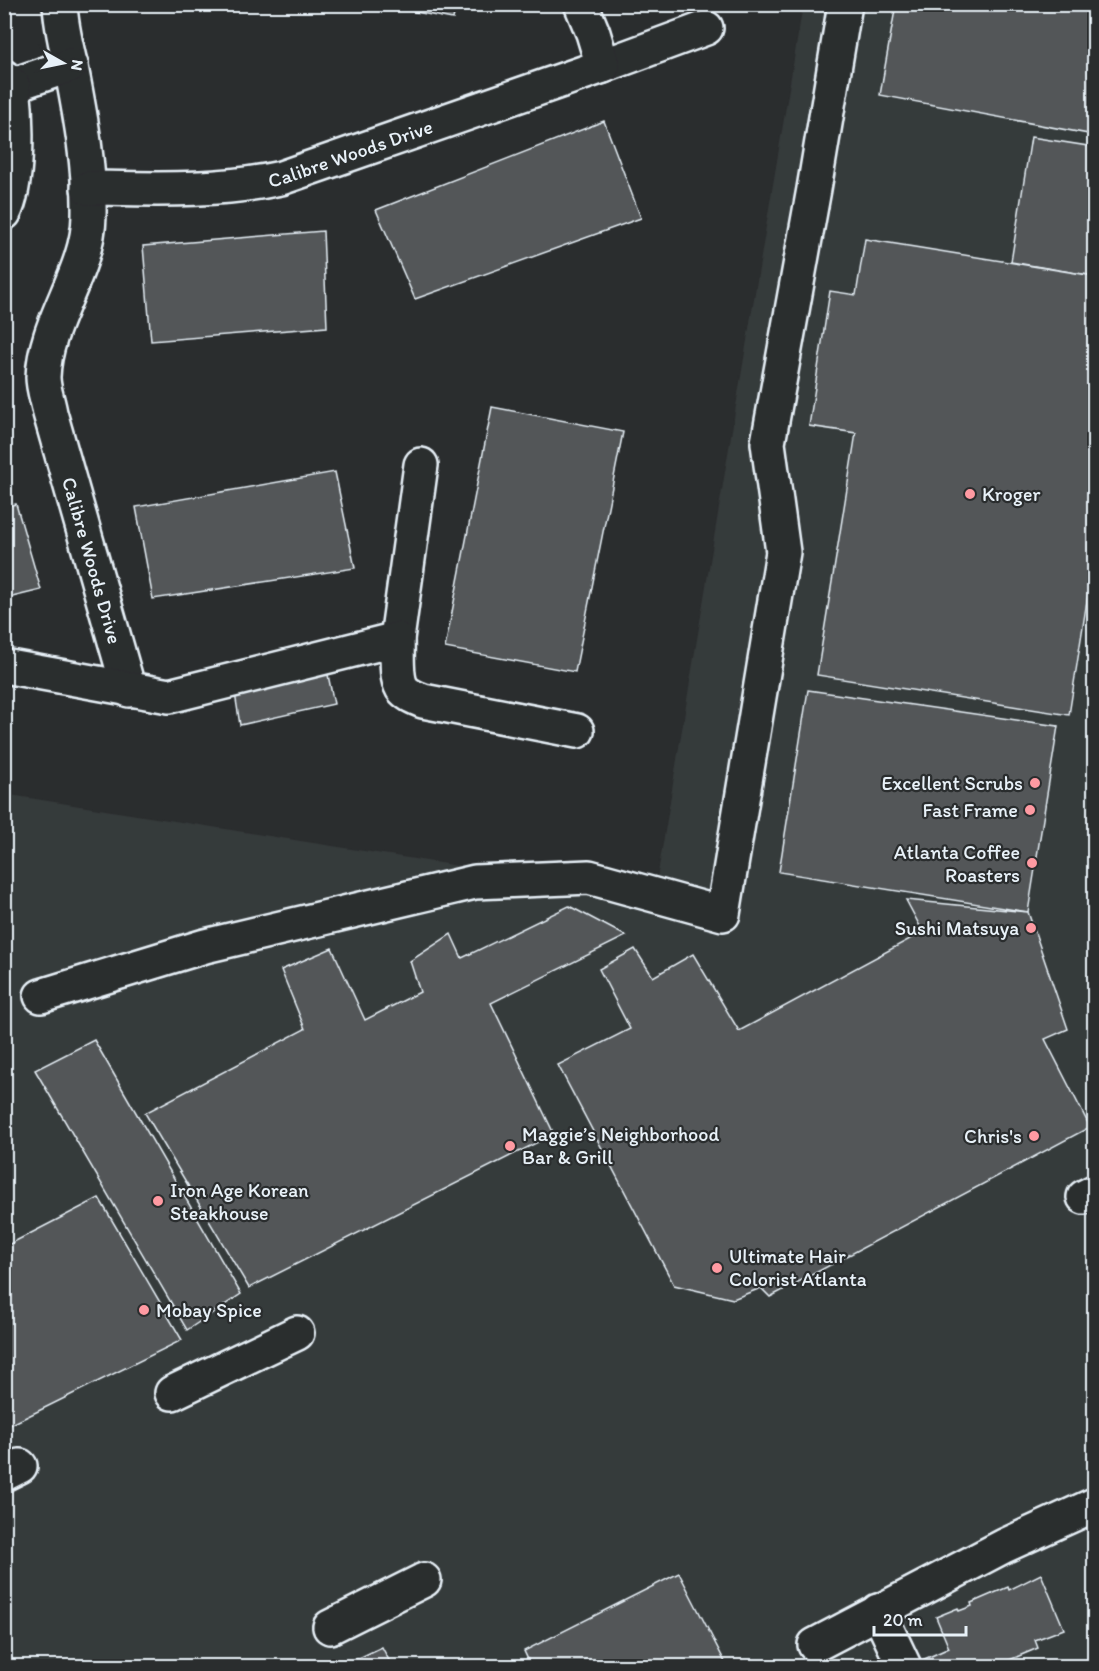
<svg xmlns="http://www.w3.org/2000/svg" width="1099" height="1671" viewBox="0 0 1099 1671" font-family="Itim,sans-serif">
  <rect width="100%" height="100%" fill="#2a2d2e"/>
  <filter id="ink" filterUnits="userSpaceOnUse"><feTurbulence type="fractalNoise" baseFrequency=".0167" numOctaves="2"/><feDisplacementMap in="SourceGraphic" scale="12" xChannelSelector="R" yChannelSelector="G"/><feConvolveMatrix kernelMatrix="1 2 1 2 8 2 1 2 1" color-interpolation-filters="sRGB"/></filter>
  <g filter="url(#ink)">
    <path fill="#363a3b" d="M803 5H1094V1666H5L4 794 654 897Z"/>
    <g fill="#535759" stroke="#e8f1f8" stroke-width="1.5">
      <path d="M374 4H456L453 19Z"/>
      <path d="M896 4H1094V135L880 95Z"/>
      <path d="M604 121 641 218 415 299 376 210Z"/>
      <path d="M1031 137 1094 147V276L1011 262Z"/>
      <path d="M323 231 327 327 151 341 143 246Z"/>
      <path d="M865 239 1094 276V556L1069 715 817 675 856 433 809 426 830 291 856 295Z"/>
      <path d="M492 407 623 432 575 672 445 648Z"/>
      <path d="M335 472 355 568 153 599 136 507Z"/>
      <path d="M16 504 41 590 4 599V507Z"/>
      <path d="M327 670 334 704 240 725 235 693Z"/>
      <path d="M808 690 1058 726 1028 912 779 872Z"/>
      <path d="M906 900 1028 912 1068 1029 1045 1039 1090 1127 770 1297 761 1288 733 1299 674 1285 558 1065 630 1029 599 969 635 949 653 977 693 954 739 1031 923 932Z"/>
      <path d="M569 906 626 936 491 1003 554 1134 249 1288 145 1113 305 1029 281 970 332 948 365 1020 420 992 410 961 451 934 462 958Z"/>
      <path d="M94 1040 241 1294 187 1330 35 1070Z"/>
      <path d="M99 1198 182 1340 8 1426 4 1420V1247Z"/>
      <path d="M679 1573 727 1666H531L524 1651Z"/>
      <path d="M1041 1574 1064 1629 1035 1640 1038 1648 995 1666H992L989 1661 982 1664 983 1666H909L949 1648 936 1617 958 1608 959 1611 972 1606 971 1603 1008 1587 1009 1590Z"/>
      <path d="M382 1647 392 1666H342Z"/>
    </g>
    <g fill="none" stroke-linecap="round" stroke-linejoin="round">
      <g stroke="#e8f1f8" stroke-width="38">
        <g id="minor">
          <path id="s1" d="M60 4C61 28 67 49 72 72 81 119 90 168 89 216 88 273 45 320 43 377 43 389 48 401 50 413L129 690"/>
          <path d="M603 66 706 28"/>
          <path d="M4 77 13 85 71 65"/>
          <path id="s2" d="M88 188C153 189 217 192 281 178L603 66 593 33 581 4"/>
          <path d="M4 213C19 184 17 118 13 85"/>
          <path d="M397 639 421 465"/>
          <path d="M4 666 169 696 397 639C398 653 395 676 402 688 407 695 416 698 423 701L577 731"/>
          <path d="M41 996 205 946 475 882 589 877 723 914 783 552 768 443 814 189 845 4"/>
          <path d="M1084 1197 1094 1192"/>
          <path d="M172 1393 297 1333"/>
          <path d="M4 1474 20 1466"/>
          <path d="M878 1611 904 1666"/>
          <path d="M330 1627 424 1580"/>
          <path d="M815 1645 1004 1546 1094 1505"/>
        </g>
      </g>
      <use href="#minor" stroke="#2a2d2e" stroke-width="33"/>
    </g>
  </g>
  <g fill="#ff9aa2" stroke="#2a2d2e" stroke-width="2">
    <circle cx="970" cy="494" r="6"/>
    <circle cx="1035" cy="783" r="6"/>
    <circle cx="1030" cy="810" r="6"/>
    <circle cx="1032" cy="863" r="6"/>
    <circle cx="1031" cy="928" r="6"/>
    <circle cx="1034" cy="1136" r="6"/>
    <circle cx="510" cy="1146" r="6"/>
    <circle cx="158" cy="1201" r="6"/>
    <circle cx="717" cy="1268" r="6"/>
    <circle cx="144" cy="1310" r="6"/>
  </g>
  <g text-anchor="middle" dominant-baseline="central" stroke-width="4.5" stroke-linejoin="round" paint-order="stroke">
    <g font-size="20" fill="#e8f1f8" stroke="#2a2d2e">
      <text stroke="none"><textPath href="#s2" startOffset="267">Calibre Woods Drive</textPath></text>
      <text stroke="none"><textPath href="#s1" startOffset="573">Calibre Woods Drive</textPath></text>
    </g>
    <g font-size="20" fill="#e8f1f8" stroke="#2a2d2e" text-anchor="start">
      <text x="982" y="494">Kroger</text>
      <text x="1023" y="783" text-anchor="end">Excellent Scrubs</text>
      <text x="1018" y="810" text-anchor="end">Fast Frame</text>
      <text x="1020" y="852" text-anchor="end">Atlanta Coffee<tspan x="1020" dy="23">Roasters</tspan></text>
      <text x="1019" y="928" text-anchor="end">Sushi Matsuya</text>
      <text x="522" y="1134">Maggie’s Neighborhood<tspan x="522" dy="23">Bar &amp; Grill</tspan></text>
      <text x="1022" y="1136" text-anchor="end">Chris's</text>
      <text x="170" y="1190">Iron Age Korean<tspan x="170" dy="23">Steakhouse</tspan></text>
      <text x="729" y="1256">Ultimate Hair<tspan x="729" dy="23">Colorist Atlanta</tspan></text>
      <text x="156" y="1310">Mobay Spice</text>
    </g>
  </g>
  <rect width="1099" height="1671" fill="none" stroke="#2a2d2e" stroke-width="24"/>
  <rect x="12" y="12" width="1075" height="1647" fill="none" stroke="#e8f1f8" stroke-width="2" filter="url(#ink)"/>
  <g transform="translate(63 63) rotate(99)" stroke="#2a2d2e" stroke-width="4.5" paint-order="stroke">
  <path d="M0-4.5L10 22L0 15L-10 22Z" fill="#e8f1f8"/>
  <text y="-9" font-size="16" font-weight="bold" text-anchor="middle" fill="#e8f1f8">N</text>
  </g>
  <path d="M874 1626v9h92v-9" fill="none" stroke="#e8f1f8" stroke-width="3"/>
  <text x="883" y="1626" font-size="18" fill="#e8f1f8" stroke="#2a2d2e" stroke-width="4.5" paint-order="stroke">20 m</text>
</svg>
